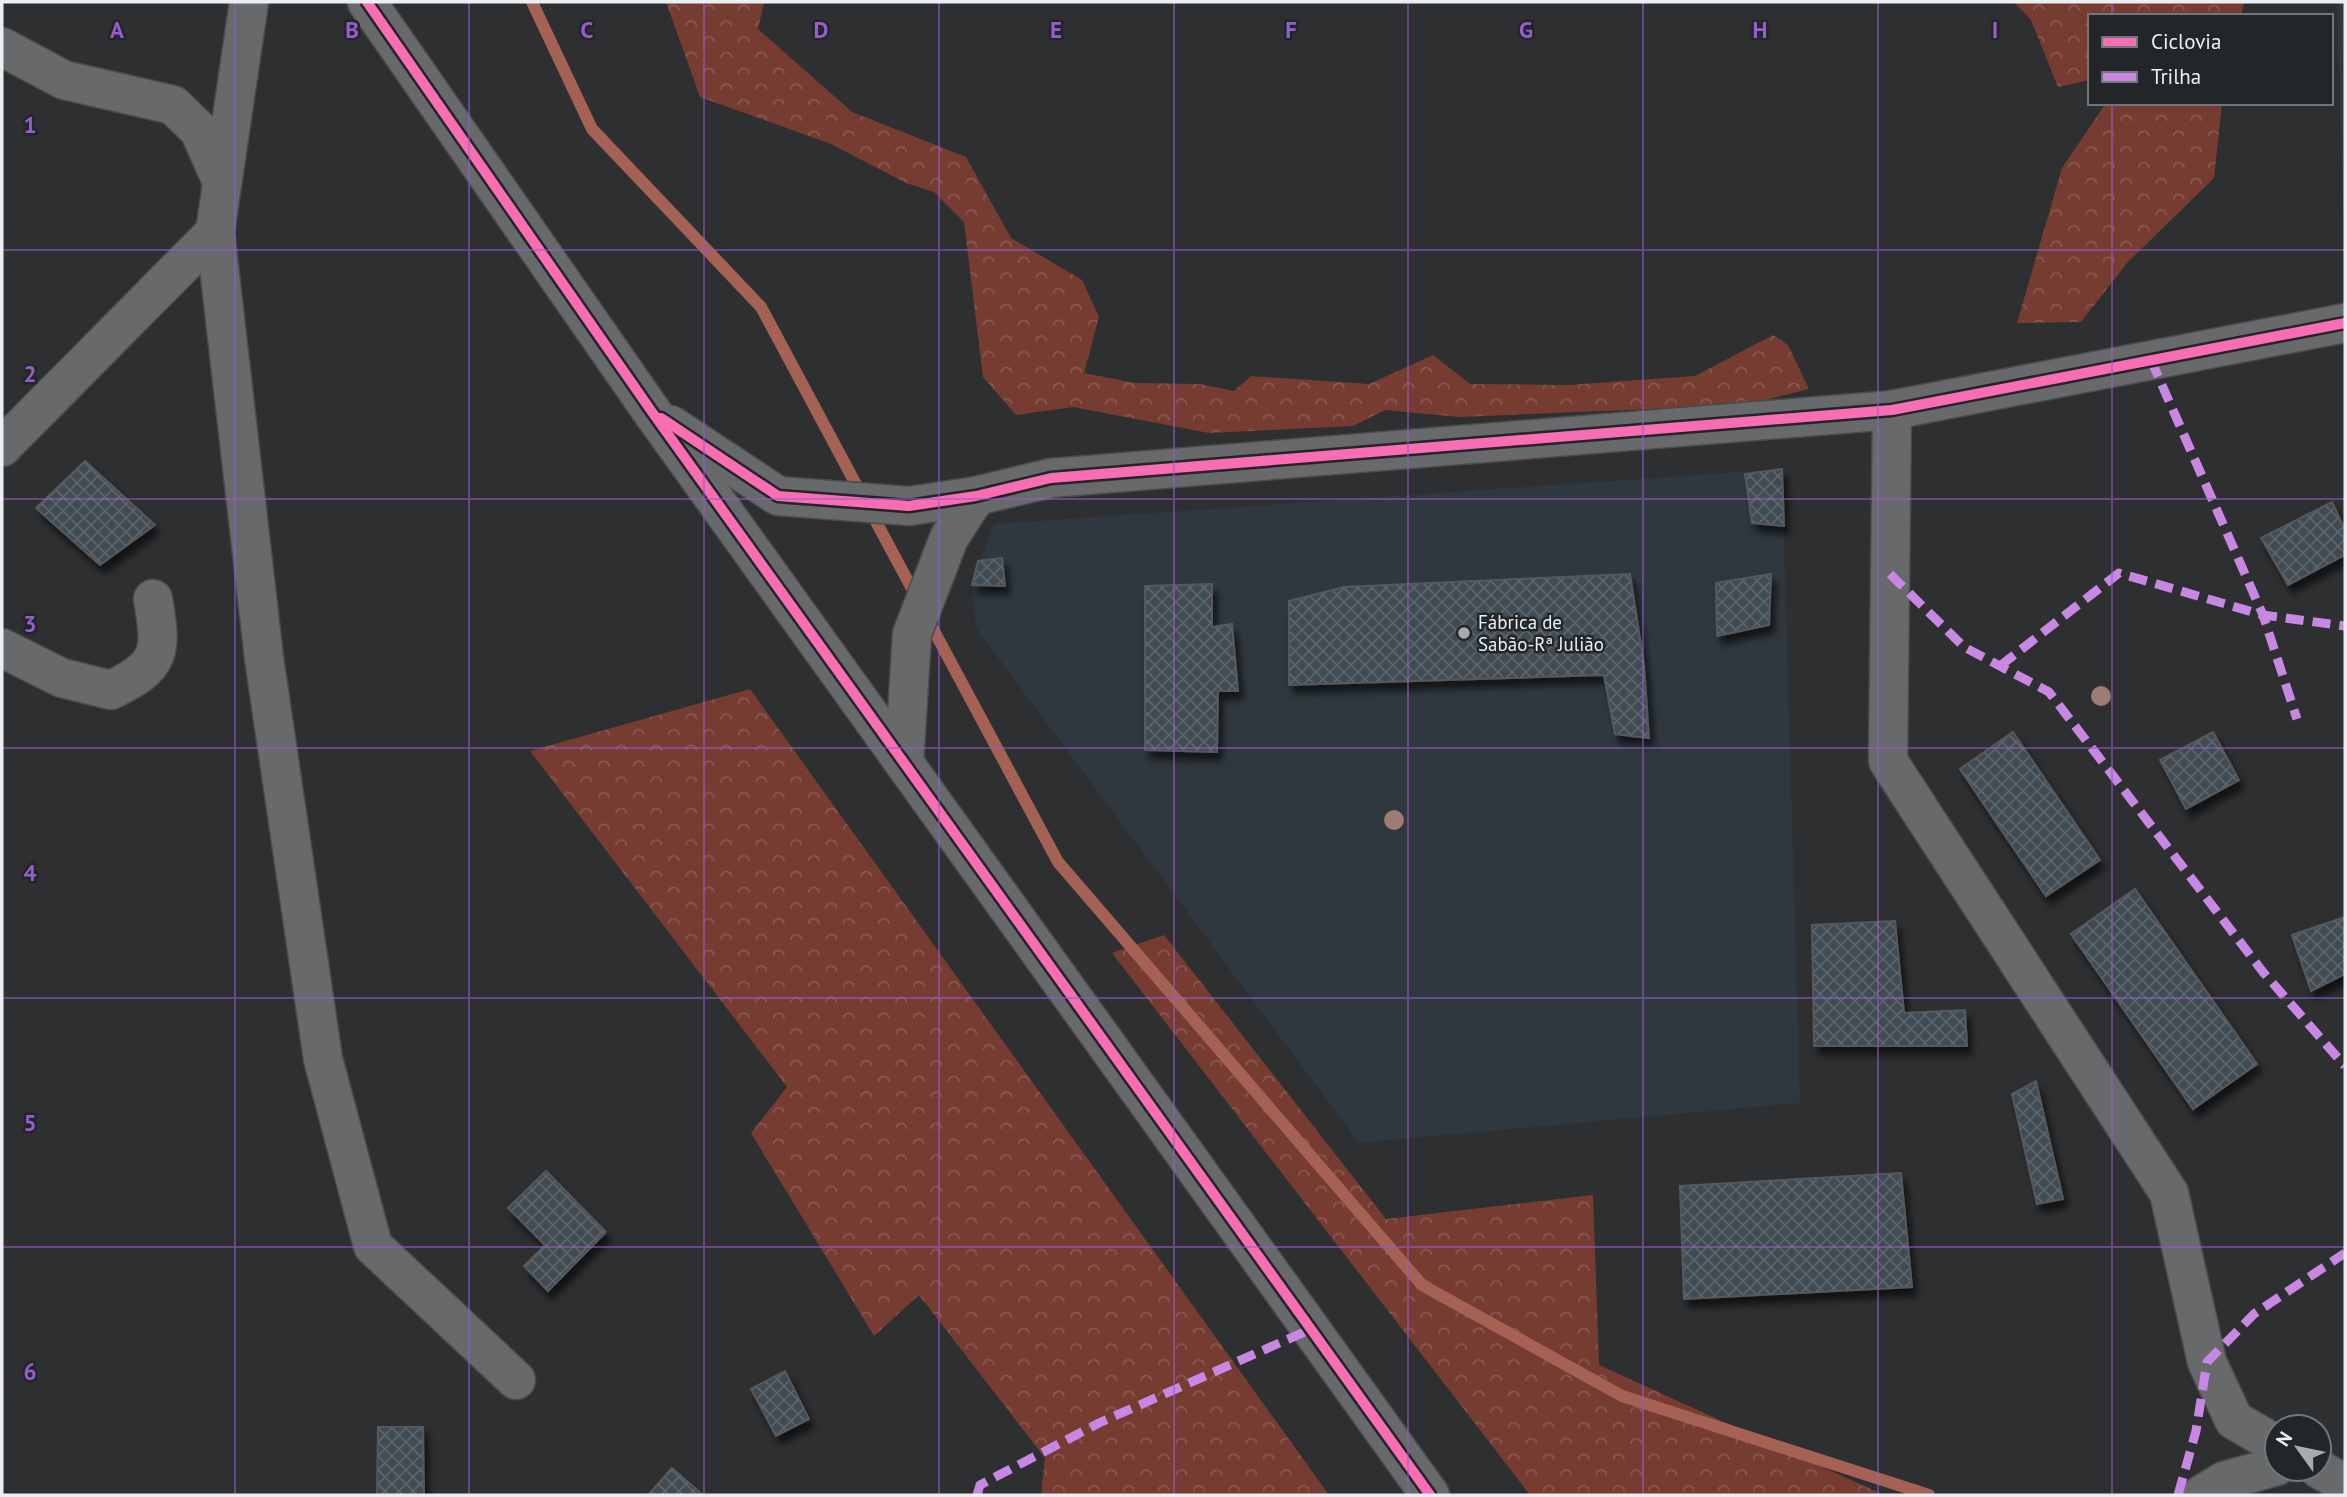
<svg xmlns="http://www.w3.org/2000/svg" width="2347" height="1497" viewBox="0 0 2347 1497" font-family="'PT Sans',sans-serif">
  <defs>
    <pattern id="forest-crowns" width="20" height="18" patternUnits="userSpaceOnUse" patternTransform="scale(1.75)"><rect width="20" height="18" fill="#763c31"/><path d="M2 6a3 3 0 1 1 6 0M12 15a3 3 0 1 1 6 0" fill="none" stroke="#8a584f"/></pattern>
    <pattern id="building-cross-hatch" width="8" height="8" patternUnits="userSpaceOnUse" patternTransform="scale(1.75)"><rect width="8" height="8" fill="#404b52"/><path d="M0 0l8 8M0 8l8-8" fill="none" stroke="#5c656b"/></pattern>
    <filter id="shadow"><feDropShadow dx="4.5" dy="8" stdDeviation="3.5" flood-color="#0009"/></filter>
  </defs>
  <rect width="100%" height="100%" fill="#2d2f31"/>
  <g fill="#2f383e">
    <path d="M2337 2H2345V270Z"/>
    <path d="M1782 469 1800 1103 1359 1143 976 628 972 585 994 524Z"/>
  </g>
  <g fill="url(#forest-crowns)">
    <path d="M666 2H764L758 29 852 112 966 157 1011 238 1082 280 1099 317 1084 373 1135 383 1200 384 1234 391 1251 376 1369 384 1433 355 1470 384 1568 385 1695 376 1773 335 1788 345 1809 389 1745 405 1459 417 1385 410 1353 426 1209 433 1073 407 1016 415 983 377 964 222 934 192 906 183 831 144 700 97Z"/>
    <path d="M2014 2H2244L2241 16H2090V80L2058 87 2031 20Z"/>
    <path d="M2106 103H2222L2214 178 2127 263 2081 322 2017 323 2062 168Z"/>
    <path d="M750 689 1329 1495H1041L1045 1458 919 1295 874 1336 751 1133 787 1087 530 751Z"/>
    <path d="M1164 935 1386 1219 1593 1195 1599 1365 1884 1495H1530L1112 953Z"/>
  </g>
  <g fill="none" stroke-linecap="round" stroke-linejoin="round">
    <g stroke="#a46154" stroke-width="12">
      <path d="M532 2 592 129 761 307 918 600"/>
      <path d="M926 616 1058 862 1422 1285 1622 1396 1929 1495"/>
    </g>
  </g>
  <g fill="url(#building-cross-hatch)" stroke="#57595b" stroke-width="2" filter="url(#shadow)">
    <path d="M85 461 155 525 100 565 36 508Z"/>
    <path d="M1782 469 1784 526 1752 523 1745 474Z"/>
    <path d="M2332 502 2345 530V555L2288 585 2261 538Z"/>
    <path d="M1002 558 1005 586 972 585 978 561Z"/>
    <path d="M1630 574 1644 665 1649 738 1615 734 1604 675 1289 685V601L1344 587Z"/>
    <path d="M1771 574 1769 625 1717 636 1716 583Z"/>
    <path d="M1212 584V627L1232 624 1238 691H1218L1217 752 1145 750V586Z"/>
    <path d="M2013 732 2100 860 2046 896 1960 769Z"/>
    <path d="M2213 732 2239 780 2186 809 2160 760Z"/>
    <path d="M2135 889 2257 1064 2193 1109 2071 934Z"/>
    <path d="M2345 917V974L2311 991 2292 935Z"/>
    <path d="M1895 921 1904 1013 1965 1010 1967 1046H1814L1812 925Z"/>
    <path d="M2036 1081 2063 1199 2037 1204 2012 1094Z"/>
    <path d="M546 1171 606 1232 548 1291 524 1266 545 1245 508 1208Z"/>
    <path d="M1901 1173 1912 1287 1684 1299 1680 1186Z"/>
    <path d="M785 1371 809 1419 776 1436 751 1389Z"/>
    <path d="M378 1427H423L424 1495H377Z"/>
    <path d="M672 1468 703 1495H648Z"/>
  </g>
  <g fill="none" stroke-linecap="round" stroke-linejoin="round">
    <g stroke="#494b4d" stroke-width="41">
      <g id="minor">
        <path d="M367 2 652 412 1430 1495"/>
        <path d="M2 47 64 80 173 105 199 130 222 182"/>
        <path d="M215 232 264 658 323 1059 373 1246 516 1380"/>
        <path d="M1892 410 1888 761 2169 1193 2207 1362 2234 1420 2277 1445"/>
        <path d="M671 425 778 496 909 506 976 496 1051 478 1892 410 2345 323"/>
        <path d="M2 447 215 232 249 2"/>
        <path d="M2 648 62 678 111 690C162 666 162 651 153 599"/>
        <path d="M904 763 912 634 949 538 976 496"/>
        <path d="M2319 1469 2345 1484"/>
        <path d="M2201 1495 2224 1481 2277 1466"/>
      </g>
    </g>
    <use href="#minor" stroke="#67696a" stroke-width="38"/>
    <g stroke="#c787e3" stroke-width="9" stroke-dasharray="18 9" stroke-linecap="butt">
      <path d="M2151 360 2263 615 2297 719"/>
      <path d="M1890 574 1964 647 2049 692 2263 972 2345 1066"/>
      <path d="M2000 666 2119 573 2263 615 2345 626"/>
      <path d="M977 1495 980 1485 1099 1423 1311 1329"/>
      <path d="M2178 1495 2196 1431 2207 1362 2254 1314 2345 1253"/>
    </g>
    <g stroke="#222629" stroke-width="15">
      <g id="cycleway">
        <path d="M367 2 652 412 1430 1495"/>
        <path d="M661 418 778 496 909 506 976 496 1051 478 1892 410 2345 323"/>
      </g>
    </g>
    <use href="#cycleway" stroke="#f96db3" stroke-width="10"/>
  </g>
  <g fill="#9e7c75">
    <circle cx="2101" cy="696" r="10"/>
    <circle cx="1394" cy="820" r="10"/>
  </g>
  <path fill="none" stroke="#975dcc" stroke-width="2" stroke-opacity="0.55" d="M235 2V1495M469 2V1495M704 2V1495M939 2V1495M1174 2V1495M1408 2V1495M1643 2V1495M1878 2V1495M2112 2V16M2112 103V1495M2 250H2345M2 499H2345M2 748H2345M2 998H2345M2 1247H2345"/>
  <circle fill="#a9acae" stroke="#222629" stroke-width="2.5" cx="1464" cy="633" r="7"/>
  <g text-anchor="middle" dominant-baseline="central" stroke-width="5" stroke-linejoin="round" paint-order="stroke">
    <g font-size="19" fill="#eceff1" stroke="#222629" text-anchor="start">
      <text x="1478" y="622">Fábrica de<tspan x="1478" dy="22">Sabão-Rª Julião</tspan></text>
    </g>
  </g>
  <g font-size="23" text-anchor="middle" font-weight="bold" fill="#975dcc" stroke="#222629" stroke-width="5" stroke-linejoin="round" paint-order="stroke">
    <text x="117" y="38">A</text>
    <text x="352" y="38">B</text>
    <text x="587" y="38">C</text>
    <text x="821" y="38">D</text>
    <text x="1056" y="38">E</text>
    <text x="1291" y="38">F</text>
    <text x="1526" y="38">G</text>
    <text x="1760" y="38">H</text>
    <text x="1995" y="38">I</text>
    <text x="30" y="133">1</text>
    <text x="30" y="382">2</text>
    <text x="30" y="632">3</text>
    <text x="30" y="881">4</text>
    <text x="30" y="1131">5</text>
    <text x="30" y="1380">6</text>
  </g>
  <rect width="2347" height="1497" fill="none" stroke="#eceff1" stroke-width="7"/>
  <rect x="2088" y="14" width="245" height="91" fill="#222629" stroke="#737679" stroke-width="2"/>
  <rect x="2102" y="37" width="35" height="10" fill="#f96db3" stroke="#737679" stroke-width="2"/>
  <text x="2151" y="49" font-size="21" fill="#eceff1">Ciclovia</text>
  <rect x="2102" y="72" width="35" height="10" fill="#c787e3" stroke="#737679" stroke-width="2"/>
  <text x="2151" y="84" font-size="21" fill="#eceff1">Trilha</text>
  <g transform="translate(2298 1448) rotate(303)"><circle r="33" fill="#222629" stroke="#737679" stroke-width="2"/>
  <path d="M0-5L12 26L0 18L-12 26Z" fill="#a9acae"/>
  <text y="-10" font-size="19" font-weight="bold" text-anchor="middle" fill="#eceff1">N</text>
  </g>
</svg>
